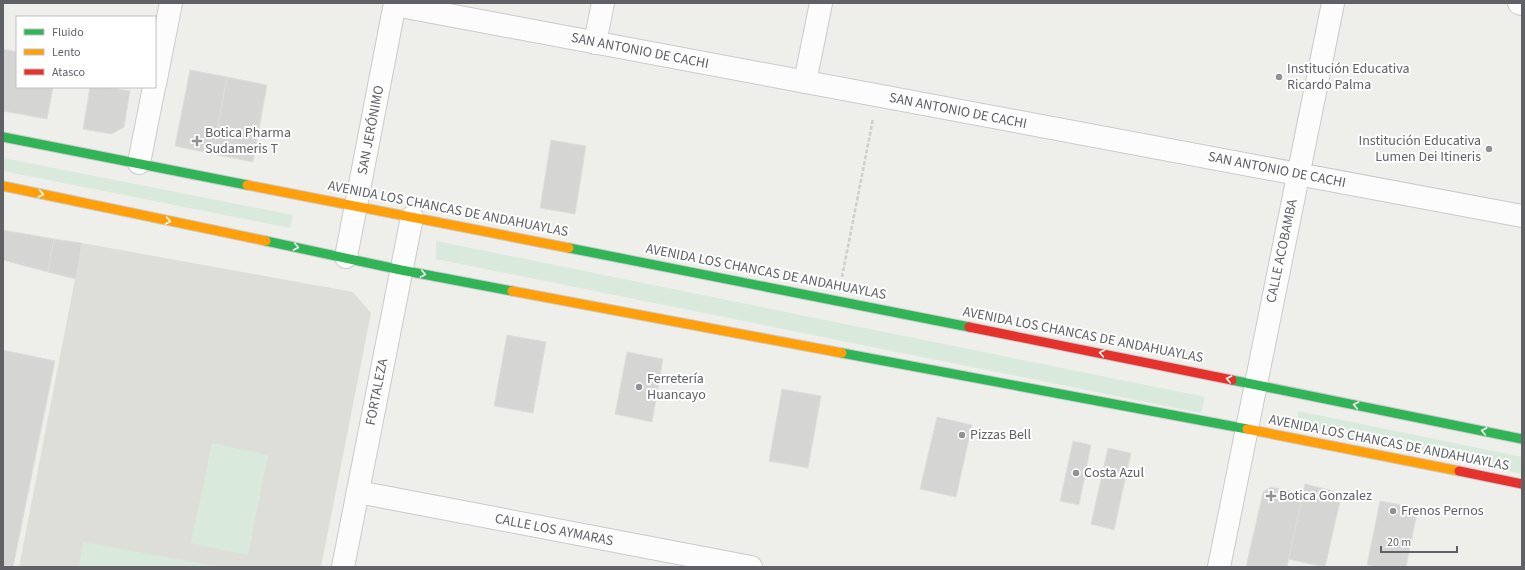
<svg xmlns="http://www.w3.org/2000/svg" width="1525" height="570" viewBox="0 0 1525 570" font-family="'Source Sans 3',sans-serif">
  <rect width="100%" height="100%" fill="#eeeeea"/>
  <path fill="#deded8" d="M82 243 353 292 371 313 321 567H19Z"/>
  <g fill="#d9e9db">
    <path d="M3 158 293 215 290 228 3 171Z"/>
    <path d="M436 241 1205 397 1201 413 436 259Z"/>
    <path d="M1298 411 1522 457V474L1298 429Z"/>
    <path d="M212 443 268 455 248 555 191 543Z"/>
    <path d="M83 542 219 567H79Z"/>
  </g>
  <g fill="#d5d5d3" stroke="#dededa">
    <path d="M3 49 17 52V87H53L47 119 3 111Z"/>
    <path d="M190 70 227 77 213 154 175 146Z"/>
    <path d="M227 77 267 85 253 162 213 154Z"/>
    <path d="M90 87H106L130 91 124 127 112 134 83 129Z"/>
    <path d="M551 140 586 146 575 214 540 208Z"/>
    <path d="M3 230 54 239 48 272 3 260Z"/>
    <path d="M54 239 82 243 76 279 48 272Z"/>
    <path d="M507 335 546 342 533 413 494 406Z"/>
    <path d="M3 350 55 361 13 567 3 565Z"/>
    <path d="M627 352 663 359 652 422 615 414Z"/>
    <path d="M782 389 821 396 808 468 769 461Z"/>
    <path d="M937 417 972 425 956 497 920 489Z"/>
    <path d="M1073 441 1091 445 1079 505 1060 501Z"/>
    <path d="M1108 448 1131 453 1114 530 1091 524Z"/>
    <path d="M1305 484 1342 493 1325 567 1288 559Z"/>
    <path d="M1271 487 1303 494 1287 567H1246L1263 492Z"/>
    <path d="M1380 501 1418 508 1406 567H1378L1367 565Z"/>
  </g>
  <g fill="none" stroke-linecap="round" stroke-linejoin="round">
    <g stroke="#cacaca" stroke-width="24">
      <g id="street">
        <path d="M1519 3 1522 4"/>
        <path d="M395 5 1522 216"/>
        <path d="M595 43 603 3"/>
        <path d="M805 82 821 3"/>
        <path d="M155 84 171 3"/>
        <path d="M139 163 154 87"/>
        <path d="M346 257 395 3"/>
        <path d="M358 492 751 567"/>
        <path d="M343 567 412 217"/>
        <path d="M1219 567 1333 3"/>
      </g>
    </g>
    <g stroke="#cbcbcc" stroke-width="11">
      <g id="fast">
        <path d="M3 137 247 185"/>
        <path d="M266 241 401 270 512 291"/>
        <path d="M569 248 969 327"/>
        <path d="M842 353 1247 429"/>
        <path d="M1232 380 1522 439"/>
      </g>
    </g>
    <g stroke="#cbcbcc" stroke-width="11">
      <g id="slow">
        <path d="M247 185 569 248"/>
        <path d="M3 186 266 241"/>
        <path d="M512 291 842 353"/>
        <path d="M1247 429 1459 471"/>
      </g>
    </g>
    <g stroke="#cbcbcc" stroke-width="11">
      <g id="jam">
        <path d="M969 327 1232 380"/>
        <path d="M1459 471 1522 484"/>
      </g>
    </g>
    <path stroke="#ccd0cf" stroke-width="2.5" stroke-dasharray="4 2" stroke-linecap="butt" d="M842 277 873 119"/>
    <use href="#street" stroke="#fcfcfc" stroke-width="22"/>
    <use href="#fast" stroke="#30b455" stroke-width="9"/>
    <use href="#slow" stroke="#ff9f0a" stroke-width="9"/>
    <use href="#jam" stroke="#e5322d" stroke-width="9"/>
  </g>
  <defs><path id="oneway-chevron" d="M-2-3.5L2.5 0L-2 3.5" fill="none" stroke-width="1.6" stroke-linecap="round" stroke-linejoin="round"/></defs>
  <g stroke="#fff">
    <use href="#oneway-chevron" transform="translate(41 194) rotate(12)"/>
    <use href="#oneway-chevron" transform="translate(168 221) rotate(12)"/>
    <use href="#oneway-chevron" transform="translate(296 247) rotate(12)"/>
    <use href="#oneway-chevron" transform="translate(423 274) rotate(10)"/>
    <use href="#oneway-chevron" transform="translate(1102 353) rotate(-169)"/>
    <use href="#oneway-chevron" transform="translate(1229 379) rotate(-169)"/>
    <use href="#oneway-chevron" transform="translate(1356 405) rotate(-169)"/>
    <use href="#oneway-chevron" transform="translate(1484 431) rotate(-169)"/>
  </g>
  <g fill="#919295" stroke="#fff" stroke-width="1.5">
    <circle cx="1279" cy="77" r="4"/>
    <path d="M195 135h4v4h4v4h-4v4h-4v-4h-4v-4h4z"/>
    <circle cx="1489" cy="149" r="4"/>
    <circle cx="639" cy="387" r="4"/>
    <circle cx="962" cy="435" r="4"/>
    <circle cx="1076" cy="473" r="4"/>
    <path d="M1269 490h4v4h4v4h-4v4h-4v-4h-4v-4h4z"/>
    <circle cx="1393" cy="511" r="4"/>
  </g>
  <g text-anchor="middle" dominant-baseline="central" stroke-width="4" stroke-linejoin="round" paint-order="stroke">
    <g font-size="14" fill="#5f6167" stroke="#fff">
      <text transform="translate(640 51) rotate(11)">SAN ANTONIO DE CACHI</text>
      <text transform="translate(958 111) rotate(11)">SAN ANTONIO DE CACHI</text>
      <text transform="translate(371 130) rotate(-79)">SAN JERÓNIMO</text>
      <text transform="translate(1277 170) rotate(11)">SAN ANTONIO DE CACHI</text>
      <text transform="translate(448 209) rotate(11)">AVENIDA LOS CHANCAS DE ANDAHUAYLAS</text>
      <text transform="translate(1282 251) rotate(-78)">CALLE ACOBAMBA</text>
      <text transform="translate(766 272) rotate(11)">AVENIDA LOS CHANCAS DE ANDAHUAYLAS</text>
      <text transform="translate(1083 335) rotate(11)">AVENIDA LOS CHANCAS DE ANDAHUAYLAS</text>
      <text transform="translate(377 392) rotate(-79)">FORTALEZA</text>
      <text transform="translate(1389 443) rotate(11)">AVENIDA LOS CHANCAS DE ANDAHUAYLAS</text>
      <text transform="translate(554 530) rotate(11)">CALLE LOS AYMARAS</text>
    </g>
    <g font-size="14" fill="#5f6167" stroke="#fff" text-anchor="start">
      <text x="1287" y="69">Institución Educativa<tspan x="1287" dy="16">Ricardo Palma</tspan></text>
      <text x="205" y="133">Botica Pharma<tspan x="205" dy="16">Sudameris T</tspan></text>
      <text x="1481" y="141" text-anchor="end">Institución Educativa<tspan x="1481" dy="16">Lumen Dei Itineris</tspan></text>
      <text x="647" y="379">Ferretería<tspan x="647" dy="16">Huancayo</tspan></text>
      <text x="970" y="435">Pizzas Bell</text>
      <text x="1084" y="473">Costa Azul</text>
      <text x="1279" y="496">Botica Gonzalez</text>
      <text x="1401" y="511">Frenos Pernos</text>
    </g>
  </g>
  <rect width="1525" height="570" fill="none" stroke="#5f6167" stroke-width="8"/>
  <rect x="16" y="16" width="140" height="72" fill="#ffffff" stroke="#bfc0c2"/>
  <rect x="24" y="29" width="20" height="6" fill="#30b455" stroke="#bfc0c2"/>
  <text x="52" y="36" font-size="12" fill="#5f6167">Fluido</text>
  <rect x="24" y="49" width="20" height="6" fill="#ff9f0a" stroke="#bfc0c2"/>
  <text x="52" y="56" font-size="12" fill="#5f6167">Lento</text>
  <rect x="24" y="69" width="20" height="6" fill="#e5322d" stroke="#bfc0c2"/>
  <text x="52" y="76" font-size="12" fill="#5f6167">Atasco</text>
  <path d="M1381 546v6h76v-6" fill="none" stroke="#5f6167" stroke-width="2"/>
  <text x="1387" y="546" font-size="12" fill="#5f6167" stroke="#ffffff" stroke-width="3" paint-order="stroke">20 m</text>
</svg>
